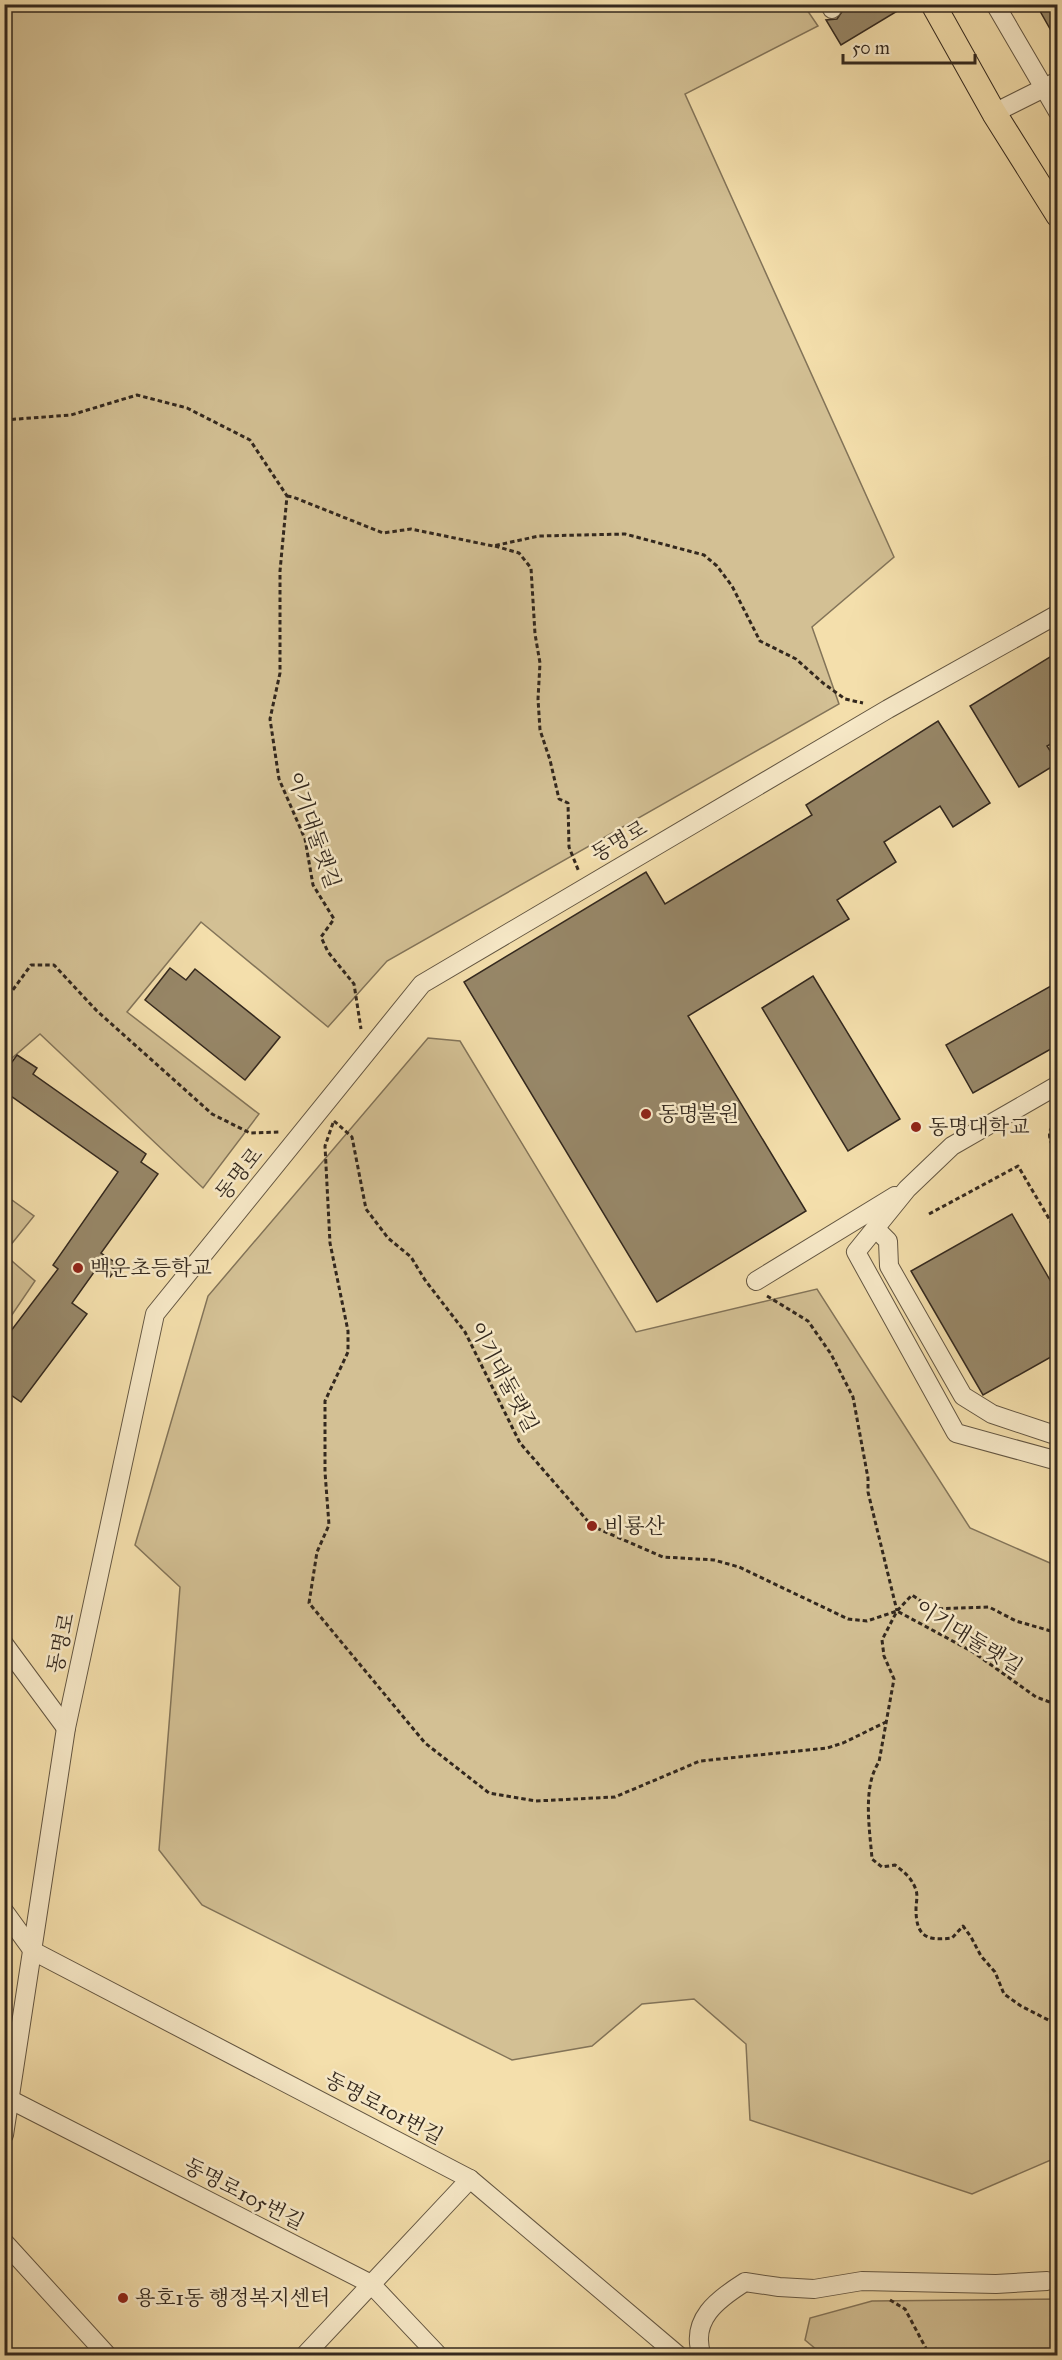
<svg xmlns="http://www.w3.org/2000/svg" width="1062" height="2360" viewBox="0 0 1062 2360" font-family="'IM FELL Great Primer','Noto Serif KR',serif">
  <rect width="100%" height="100%" fill="#f4dfac"/>
  <filter id="stains"><feTurbulence type="fractalNoise" baseFrequency=".00333" numOctaves="4"/><feColorMatrix values="0 0 0 0 .2 0 0 0 0 .09 0 0 0 0 .02 0 0 0 .5 -.17"/></filter>
  <radialGradient id="worn" r=".72"><stop offset=".6" stop-color="#630" stop-opacity="0"/><stop offset="1" stop-color="#630" stop-opacity=".3"/></radialGradient>
  <g fill="#d3c094" stroke="#837459" stroke-width="1.5">
    <path d="M5 4H803L818 26 685 94 894 557 812 627 839 704 387 961 328 1027 201 922 127 1012 259 1114 203 1188 40 1034 5 1064Z"/>
    <path d="M428 1038 460 1041 636 1332 817 1289 970 1528 1057 1566V2161L1053 2159 972 2194 750 2120 746 2044 694 1999 642 2004 592 2046 512 2060 202 1905 159 1850 180 1587 135 1545 208 1296Z"/>
    <path d="M5 1195 34 1216 5 1252Z"/>
    <path d="M5 1255 35 1281 5 1325Z"/>
    <path d="M1057 2299V2355H823L805 2340 810 2318 872 2301Z"/>
  </g>
  <g fill="#978768" stroke="#33281e" stroke-width="1.5">
    <path d="M852 4H909L841 45 826 20 837 19 843 10Z"/>
    <path d="M1036 4H1058V43Z"/>
    <path d="M1058 652V740L1047 746 1058 763 1019 787 970 706Z"/>
    <path d="M938 721 990 803 953 827 940 806 884 842 896 862 837 900 849 919 688 1016 806 1211 657 1302 464 982 646 872 665 904 812 815 806 805Z"/>
    <path d="M170 968 186 980 195 969 280 1037 245 1080 145 1000Z"/>
    <path d="M813 976 900 1119 848 1151 762 1008Z"/>
    <path d="M1058 982V1045L973 1093 946 1045Z"/>
    <path d="M17 1055 37 1068 33 1074 146 1154 141 1162 158 1174 101 1253 119 1265 110 1277 97 1268 72 1303 87 1314 21 1402 4 1390V1340L58 1269 53 1265 118 1172 4 1091V1073Z"/>
    <path d="M1012 1214 1058 1294V1353L983 1395 911 1271Z"/>
  </g>
  <g fill="none" stroke-linecap="round" stroke-linejoin="round">
    <g stroke="#635642" stroke-width="20">
      <g id="minor">
        <path d="M830 4 832 9"/>
        <path d="M995 4 1058 112"/>
        <path d="M994 113 1058 81"/>
        <path d="M1058 1085 952 1146 907 1189 856 1252 956 1433 1058 1461"/>
        <path d="M875 1228 888 1241 889 1266 963 1396 992 1414 1058 1436"/>
        <path d="M756 1281 895 1196"/>
        <path d="M4 1644 66 1728"/>
        <path d="M4 1911 33 1951 470 2179 679 2356"/>
        <path d="M9 2099 371 2284 439 2356"/>
        <path d="M4 2135 66 1728 155 1314 422 984 888 709 1058 614"/>
        <path d="M4 2242 108 2356"/>
        <path d="M304 2356 470 2179"/>
        <path d="M702 2356C689 2320 718 2299 745 2282L779 2287 814 2289 862 2281 996 2284 1047 2281"/>
      </g>
    </g>
    <g stroke="#33281e" stroke-width="26">
      <path id="major" d="M933 4 994 113 1058 215"/>
    </g>
    <g stroke="#33281e" stroke-width="3" stroke-dasharray="4.5 3" stroke-linecap="butt">
      <path d="M4 420 71 415 137 395 187 408 250 440 287 496 280 571V673L270 719 279 779 305 839 313 885 334 919 321 937 328 952 354 984 361 1029"/>
      <path d="M287 496 293 497 383 533 411 529 493 546 539 536 625 534 704 555 717 566 732 586 760 641 796 659 823 683 845 699 863 703"/>
      <path d="M495 546 519 553 531 568 535 634 540 663 538 699 540 730 550 760 559 799 568 803 569 847 579 872"/>
      <path d="M4 1002 31 965H54L97 1011 212 1114 250 1133 279 1132"/>
      <path d="M334 1121 352 1137 366 1209 388 1238 411 1257 425 1280 465 1332 520 1443 592 1526 663 1557 714 1560 739 1567 848 1619 867 1621 897 1611 973 1652 1036 1697 1058 1705"/>
      <path d="M1058 1122C1043 1131 1051 1144 1058 1155"/>
      <path d="M333 1123 325 1146 330 1243 348 1331V1352L325 1401V1472L329 1525 317 1552 309 1603 425 1743 489 1793 536 1801 615 1797 700 1761 827 1748 843 1743 886 1722"/>
      <path d="M929 1214 1018 1166 1058 1234"/>
      <path d="M767 1296 808 1321 831 1354 853 1397 868 1478V1492L897 1611"/>
      <path d="M1058 1633 1016 1621 989 1607 933 1609 912 1595 897 1611 882 1640 884 1656 894 1679 879 1762C862 1787 870 1831 872 1859L882 1867 895 1865C904 1872 912 1878 916 1890 918 1896 916 1903 916 1909 916 1937 927 1941 952 1938L963 1926 971 1937 981 1956 995 1972 1004 1994 1021 2006 1058 2025"/>
      <path d="M890 2300 905 2309 930 2356"/>
    </g>
    <use href="#minor" stroke="#f8eac9" stroke-width="18"/>
    <use href="#major" stroke="#f4dfac" stroke-width="24"/>
  </g>
  <g fill="#8f2418" stroke="#f8eac9" stroke-width="2">
    <circle cx="646" cy="1114" r="6"/>
    <circle cx="916" cy="1127" r="6"/>
    <circle cx="78" cy="1268" r="6"/>
    <circle cx="592" cy="1526" r="6"/>
    <circle cx="123" cy="2298" r="6"/>
  </g>
  <g text-anchor="middle" dominant-baseline="central" stroke-width="5" stroke-linejoin="round" paint-order="stroke">
    <g font-size="21" fill="#33281e" stroke="#f8eac9">
      <text transform="translate(314 830) rotate(71)">이기대둘랫길</text>
      <text transform="translate(619 841) rotate(-30)">동명로</text>
      <text transform="translate(239 1174) rotate(-51)">동명로</text>
      <text transform="translate(504 1377) rotate(62)">이기대둘랫길</text>
      <text transform="translate(969 1637) rotate(32)">이기대둘랫길</text>
      <text transform="translate(61 1643) rotate(-78)">동명로</text>
      <text transform="translate(384 2108) rotate(28)">동명로101번길</text>
      <text transform="translate(244 2194) rotate(27)">동명로105번길</text>
    </g>
    <g font-size="21" fill="#33281e" stroke="#f8eac9" text-anchor="start">
      <text x="658" y="1114">동명불원</text>
      <text x="928" y="1127">동명대학교</text>
      <text x="90" y="1268">백운초등학교</text>
      <text x="604" y="1526">비룡산</text>
      <text x="135" y="2298">용호1동 행정복지센터</text>
    </g>
  </g>
  <rect width="1062" height="2360" fill="none" stroke="#f4dfac" stroke-width="24"/>
  <rect x="6" y="6" width="1050" height="2348" fill="none" stroke="#33281e" stroke-width="3"/>
  <rect x="12" y="12" width="1038" height="2336" fill="none" stroke="#33281e" stroke-width="1.5"/>
  <path d="M843 54v9h132v-9" fill="none" stroke="#33281e" stroke-width="3"/>
  <text x="852" y="54" font-size="18" fill="#33281e" stroke="#f8eac9" stroke-width="4.5" paint-order="stroke">50 m</text>
  <rect width="100%" height="100%" filter="url(#stains)"/>
  <rect width="100%" height="100%" fill="url(#worn)"/>
</svg>
